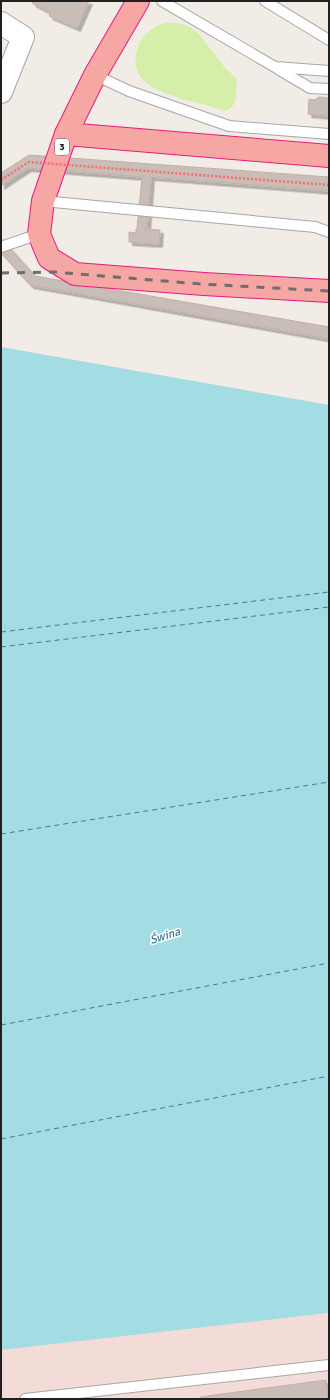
<svg xmlns="http://www.w3.org/2000/svg" width="330" height="1400" viewBox="0 0 330 1400" font-family="Signika,sans-serif">
  <defs>
    <filter id="shadow"><feDropShadow dx="3.5" dy="3.5" stdDeviation="0" flood-color="#0004"/></filter>
  </defs>
  <rect width="100%" height="100%" fill="#f1ece6"/>
  <path fill="#f3dcd8" d="M329 1313V1399H1V1350Z"/>
  <path fill="#d5eea8" d="M164 23C178 22 188 24 199 34L225 68 237 79C236 90 238 110 224 111 212 107 199 103 186 100 162 92 128 84 137 50 141 36 151 28 164 23Z"/>
  <path fill="#a3dce2" d="M1 347 329 405V1313L1 1350Z"/>
  <g fill="none" stroke-linecap="round" stroke-linejoin="round">
    <g stroke="#3d7b9e" stroke-width="1" stroke-dasharray="5 4" stroke-linecap="butt">
      <path d="M1 632 329 592"/>
      <path d="M1 647 329 607"/>
      <path d="M1 834 329 782"/>
      <path d="M1 1025 329 963"/>
      <path d="M1 1139 329 1076"/>
    </g>
  </g>
  <g fill="#c9bdb8" stroke="#c4afa7" filter="url(#shadow)">
    <path d="M31 1H89L77 28 49 16 51 13 32 3 33 2Z"/>
    <path d="M319 97 329 98V116L308 114 309 99 315 100Z"/>
    <path d="M29 155 329 177V191L151 177 147 229H144L160 230 159 244 129 242V232L136 233V229H139L137 228 142 177 28 168 1 186V173Z"/>
    <path d="M1 238 35 276 329 327V339L30 285 1 253Z"/>
    <path d="M326 1380 328 1399H200V1397Z"/>
  </g>
  <g fill="none" stroke-linecap="round" stroke-linejoin="round">
    <g stroke="#a7a7a7" stroke-width="12">
      <g id="service">
        <path d="M162 1 275 67 329 71"/>
        <path d="M265 1 329 40"/>
        <path d="M278 69 310 88 329 89"/>
        <path d="M95 75 129 91 229 126 329 134"/>
        <path d="M43 201 315 227 329 232"/>
        <path d="M1 247 39 234"/>
        <path d="M25 1399 329 1365"/>
      </g>
    </g>
    <g stroke="#a7a7a7" stroke-width="24">
      <path id="tertiary" d="M1 23 23 37 1 92"/>
    </g>
    <g stroke="#e81a7e" stroke-width="24">
      <g id="trunk">
        <path d="M66 134 95 75 138 1"/>
        <path d="M329 156 66 134 43 201 39 234 49 258 75 274 204 284 329 291"/>
      </g>
    </g>
    <use href="#service" stroke="#fff" stroke-width="10"/>
    <use href="#tertiary" stroke="#fff" stroke-width="22"/>
    <use href="#trunk" stroke="#f6a7a4" stroke-width="22"/>
    <path stroke="#6e6e6e" stroke-width="3" stroke-dasharray="8 8" stroke-linecap="butt" d="M1 273 54 272 201 284 329 291"/>
    <path stroke="#ff696f" stroke-width="2.5" stroke-dasharray="2 2" stroke-linecap="butt" d="M1 180 29 162 329 185"/>
  </g>
  <g text-anchor="middle" dominant-baseline="central" stroke-width="3" stroke-linejoin="round" paint-order="stroke">
    <rect fill="#fff" stroke="#636363" stroke-width="1" x="55" y="139" width="14" height="16" rx="3"/>
    <g font-size="10" font-weight="bold" fill="#202020">
      <text x="62" y="147">3</text>
    </g>
    <g font-size="12" font-style="italic" fill="#3d7b9e" stroke="#fff">
      <text transform="translate(165 936) rotate(-17)">Świna</text>
    </g>
  </g>
  <rect width="330" height="1400" fill="none" stroke="#202020" stroke-width="4"/>
</svg>
